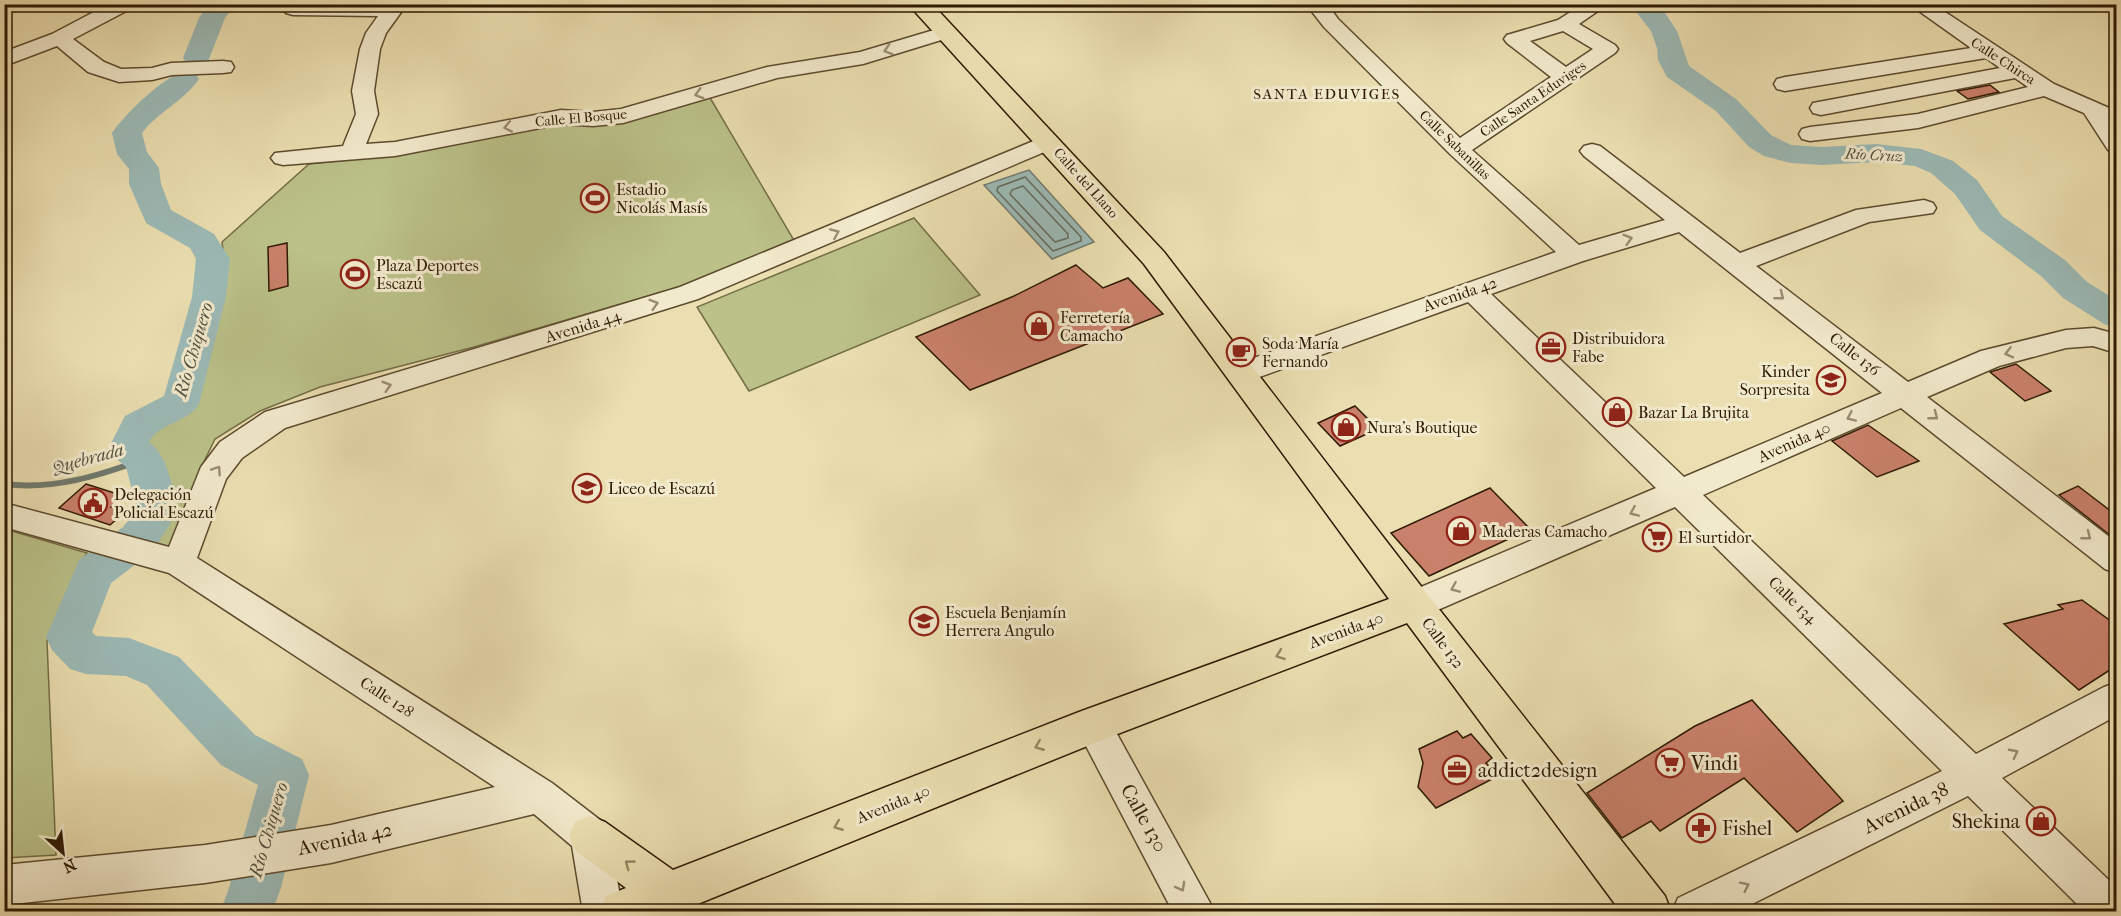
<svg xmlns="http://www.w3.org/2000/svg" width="2121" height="916" viewBox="0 0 2121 916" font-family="'IM FELL French Canon',serif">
  <rect width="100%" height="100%" fill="#ebdfb1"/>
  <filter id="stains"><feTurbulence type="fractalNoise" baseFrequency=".00333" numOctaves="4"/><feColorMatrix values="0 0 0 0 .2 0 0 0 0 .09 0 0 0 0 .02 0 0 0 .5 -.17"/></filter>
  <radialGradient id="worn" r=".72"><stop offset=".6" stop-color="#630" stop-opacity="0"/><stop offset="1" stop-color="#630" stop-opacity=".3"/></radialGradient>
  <g fill="#bbc189" stroke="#746e46" stroke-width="1.5">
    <path d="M709 96 795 242 682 286 474 347 320 387 260 411 215 439 199 472 175 540 167 548 141 544 165 507 154 454 140 443 144 429 188 403 225 267 222 242 309 164 405 154 492 135Z"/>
    <path d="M914 218 980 295 749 391 697 307Z"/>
    <path d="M5 529 87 553 70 585 47 641 56 855 5 858Z"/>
  </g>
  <path fill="#9cbab6" stroke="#707a6e" stroke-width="1.5" d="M1029 170 1094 242 1052 259 984 185Z"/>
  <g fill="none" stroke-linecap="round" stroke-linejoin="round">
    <g stroke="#656a5c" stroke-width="1.5">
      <path d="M1025 177 1081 237V241L1053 251 997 191 998 187Z"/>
      <path d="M1023 186 1068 234V238L1055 242 1010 194 1012 190Z"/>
    </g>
    <path stroke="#707a6e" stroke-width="6" d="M4 484C53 490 99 476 144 459"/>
    <g fill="#9cbab6" fill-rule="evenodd">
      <path d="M208 4H235L225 18 207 64 197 66 187 64 183 58 199 18Z"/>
      <path d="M1630 4H1659L1677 31 1689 66 1736 99 1771 135 1791 145 1822 147 1876 144 1921 149 1953 161 1977 180 2002 216 2065 260 2087 282 2116 300V328L2104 324 2063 298 2041 276 1980 230 1955 194 1931 173 1915 166 1876 162 1822 165 1791 163 1764 156 1749 147 1716 111 1667 77 1658 60 1657 48 1651 31Z"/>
      <path d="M185 71 195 73 199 79C184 101 158 112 142 133L147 152 159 168 161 184 171 210 214 234 230 259 226 297 199 404C188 423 158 423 149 442 169 457 172 488 178 511L153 551 111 583 92 632 96 636 129 638 179 657 255 735 302 759 309 775 281 888 272 912H220L229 888 258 785 221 765 147 685 126 676 86 674 70 669 52 650 46 637 79 560 123 527 137 509 126 467 114 457 109 447 125 416 164 396 192 297 196 259 190 248 146 223 129 184V169L117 154 112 133C125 114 164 76 185 71Z"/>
    </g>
  </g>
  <g fill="#ca816b" stroke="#2e1a03" stroke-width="1.5">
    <path d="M1990 85 1999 92 1968 99 1957 91Z"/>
    <path d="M287 243 288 286 269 291 268 247Z"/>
    <path d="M1076 265 1103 288 1128 278 1163 314 970 390 916 337 1014 296Z"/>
    <path d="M2016 364 2051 391 2025 401 1990 372Z"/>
    <path d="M1355 406 1378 429 1340 446 1318 423Z"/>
    <path d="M1868 425 1919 461 1877 477 1832 441Z"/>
    <path d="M86 484 124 496 111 507 125 512 110 525 59 508Z"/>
    <path d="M2078 486 2116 515V534L2111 536 2059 495Z"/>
    <path d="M1490 488 1530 529 1429 576 1391 533Z"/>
    <path d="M2082 600 2116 625V666L2079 690 2004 624 2063 609 2058 605Z"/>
    <path d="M1752 700 1843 801 1797 832 1744 778 1660 831 1651 821 1622 838 1587 793 1695 726Z"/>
    <path d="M1457 731 1463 738 1471 734 1492 758 1486 763 1498 776 1436 808 1418 787 1423 763 1419 749Z"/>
  </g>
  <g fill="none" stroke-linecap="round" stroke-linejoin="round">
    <g stroke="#5d4b2e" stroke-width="3">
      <g id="minor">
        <path d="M4 4H44L41 8 4 12Z"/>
        <path d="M109 4H135L132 8 73 39 104 62 121 69 152 68 171 63 223 61 231 62 234 67 231 72 223 73 172 75 152 80 119 82 88 72 57 46 4 66V52L52 34Z"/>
        <path d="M287 4H407L386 33 380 49 374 91 378 114 366 144 395 142 561 110 593 112 621 109 767 67 860 52 944 27 951 29 954 33 951 37 863 64 777 78 623 123 593 126 561 124 395 156 283 165 275 163 271 158 275 153 343 146 356 114 352 91 360 49 366 33 378 16 293 15 286 13 283 9Z"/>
        <path d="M1306 4H1327L1338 19 1460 138 1551 77 1507 43 1504 39 1507 35 1558 20 1583 4H1608L1579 24 1615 45 1618 49 1615 53 1472 150 1579 245 1665 220 1584 156 1580 151 1584 146 1592 144 1600 146 1740 253 1856 210 1924 200 1933 203 1936 208 1933 213 1869 222 1756 266 1908 382 1981 351 2066 330 2094 328 2116 334V353L2093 346 2066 348 1999 366 1927 397 2116 542V573L2105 569 1901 408 1703 495 1976 754 2104 687 2116 683V716L2002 778 2116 887V912H2085L1968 796 1736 912H1672L1678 898 1942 771 1675 507 1426 615 1414 619 1402 615 1397 605 1402 595 1656 488 1468 302 1251 380 1241 383 1231 380 1227 373 1231 366 1556 252 1450 154 1324 27ZM1563 31 1593 49 1566 67 1530 41ZM1679 232 1882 393 1684 477 1491 294 1583 261Z"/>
        <path d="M1909 4H1933L2054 84 2116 111V126L2114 125 2116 129V152L2108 150 2084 113 2044 96 1918 128 1810 141 1802 139 1799 134 1802 129 1810 127 1918 114 2028 87 2015 78 1821 115 1813 113 1810 108 1813 103 2000 68 1986 58 1785 91 1777 89 1774 84 1777 79 1785 77 1971 48Z"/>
        <path d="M1048 135 1056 137 1060 142 1056 147 698 299 285 428 242 458 226 479 197 558 552 783 604 823 609 836 623 912H583L572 846 534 814 331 863 205 883 4 905V865L205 845 331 825 495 787 169 573 4 527V503L169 547 201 467 220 442 265 412 680 287Z"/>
        <path d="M1093 709 1106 714 1215 912H1173L1075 725 1080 714Z"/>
      </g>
    </g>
    <g stroke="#2e1a03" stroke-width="3">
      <path id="major" d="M908 4H932L1164 252 1427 594 1665 896 1671 912H1621L1407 623 1107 738 678 912H600L606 896 626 888 575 850 569 836 575 822 590 816 605 822 673 870 1079 712 1389 599 1144 264Z"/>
    </g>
    <use href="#minor" fill="#f2eacc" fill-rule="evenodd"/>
    <use href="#major" fill="#ebdfb1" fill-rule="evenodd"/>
  </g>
  <defs><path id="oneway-chevron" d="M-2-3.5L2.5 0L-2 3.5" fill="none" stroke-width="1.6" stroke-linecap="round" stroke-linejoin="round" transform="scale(1.5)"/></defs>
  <g stroke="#9a8c72">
    <use href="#oneway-chevron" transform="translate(888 50) rotate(163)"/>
    <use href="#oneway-chevron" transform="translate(699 94) rotate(164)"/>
    <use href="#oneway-chevron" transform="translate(508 127) rotate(169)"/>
    <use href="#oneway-chevron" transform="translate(835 233) rotate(-23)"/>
    <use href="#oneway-chevron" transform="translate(1628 239) rotate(-16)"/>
    <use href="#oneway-chevron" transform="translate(1780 296) rotate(38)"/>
    <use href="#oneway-chevron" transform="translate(654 304) rotate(-17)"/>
    <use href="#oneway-chevron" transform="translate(2009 353) rotate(166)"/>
    <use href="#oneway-chevron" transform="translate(387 386) rotate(-17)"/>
    <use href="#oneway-chevron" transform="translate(1934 416) rotate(38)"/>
    <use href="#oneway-chevron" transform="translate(1851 417) rotate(156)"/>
    <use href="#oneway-chevron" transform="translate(217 470) rotate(-56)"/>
    <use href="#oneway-chevron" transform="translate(1634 512) rotate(157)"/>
    <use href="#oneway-chevron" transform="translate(2087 536) rotate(38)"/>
    <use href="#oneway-chevron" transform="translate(1455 588) rotate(157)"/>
    <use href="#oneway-chevron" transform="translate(2014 753) rotate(-28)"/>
    <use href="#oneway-chevron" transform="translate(1745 886) rotate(-26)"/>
    <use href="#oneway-chevron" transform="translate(1181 887) rotate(61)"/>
  </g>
  <g stroke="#968663">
    <use href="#oneway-chevron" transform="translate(1280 655) rotate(160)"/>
    <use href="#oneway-chevron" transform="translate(1039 746) rotate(158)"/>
    <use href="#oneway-chevron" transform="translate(838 826) rotate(158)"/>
    <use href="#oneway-chevron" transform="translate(629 864) rotate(-144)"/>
  </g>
  <defs>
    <g id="stadium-ring" transform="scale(1.5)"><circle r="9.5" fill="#f2eacc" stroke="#8f2418" stroke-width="1.5"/><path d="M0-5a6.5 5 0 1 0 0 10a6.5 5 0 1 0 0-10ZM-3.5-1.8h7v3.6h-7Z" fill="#8f2418"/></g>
    <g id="shop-ring" transform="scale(1.5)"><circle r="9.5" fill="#f2eacc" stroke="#8f2418" stroke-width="1.5"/><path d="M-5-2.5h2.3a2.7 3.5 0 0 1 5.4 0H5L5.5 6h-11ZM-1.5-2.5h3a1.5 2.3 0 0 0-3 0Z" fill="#8f2418"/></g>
    <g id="office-ring" transform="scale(1.5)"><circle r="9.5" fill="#f2eacc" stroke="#8f2418" stroke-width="1.5"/><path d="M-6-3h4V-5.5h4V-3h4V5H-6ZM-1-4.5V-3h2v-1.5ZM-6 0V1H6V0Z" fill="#8f2418"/></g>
    <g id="cafe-ring" transform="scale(1.5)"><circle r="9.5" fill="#f2eacc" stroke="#8f2418" stroke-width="1.5"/><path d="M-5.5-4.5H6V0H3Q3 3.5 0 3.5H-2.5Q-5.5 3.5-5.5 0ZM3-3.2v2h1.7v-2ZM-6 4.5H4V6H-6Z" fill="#8f2418"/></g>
    <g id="school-ring" transform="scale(1.5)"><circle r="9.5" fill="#f2eacc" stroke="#8f2418" stroke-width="1.5"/><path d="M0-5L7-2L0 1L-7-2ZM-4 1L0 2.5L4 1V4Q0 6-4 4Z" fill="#8f2418"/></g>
    <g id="civic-ring" transform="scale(1.5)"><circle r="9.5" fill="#f2eacc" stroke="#8f2418" stroke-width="1.5"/><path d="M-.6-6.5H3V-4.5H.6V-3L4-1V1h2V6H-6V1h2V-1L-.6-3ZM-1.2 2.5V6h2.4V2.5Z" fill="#8f2418"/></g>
    <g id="supermarket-ring" transform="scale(1.5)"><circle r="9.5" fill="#f2eacc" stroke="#8f2418" stroke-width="1.5"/><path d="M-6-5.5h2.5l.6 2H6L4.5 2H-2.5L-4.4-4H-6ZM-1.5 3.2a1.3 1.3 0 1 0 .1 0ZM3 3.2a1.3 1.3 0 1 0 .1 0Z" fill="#8f2418"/></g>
    <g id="pharmacy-ring" transform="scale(1.5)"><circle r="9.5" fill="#f2eacc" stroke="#8f2418" stroke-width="1.5"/><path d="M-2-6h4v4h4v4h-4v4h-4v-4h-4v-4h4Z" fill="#8f2418"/></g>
  </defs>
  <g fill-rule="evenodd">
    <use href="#stadium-ring" x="595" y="198"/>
    <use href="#stadium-ring" x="355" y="274"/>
    <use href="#shop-ring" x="1039" y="326"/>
    <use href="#office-ring" x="1551" y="347"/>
    <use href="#cafe-ring" x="1241" y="352"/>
    <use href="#school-ring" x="1831" y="380"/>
    <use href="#shop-ring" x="1617" y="412"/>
    <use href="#shop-ring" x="1346" y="427"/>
    <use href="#school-ring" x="587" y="488"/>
    <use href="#civic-ring" x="93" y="503"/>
    <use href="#shop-ring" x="1461" y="531"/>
    <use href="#supermarket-ring" x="1657" y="537"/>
    <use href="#school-ring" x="924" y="621"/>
    <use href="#supermarket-ring" x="1670" y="763"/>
    <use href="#office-ring" x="1457" y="770"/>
    <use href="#shop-ring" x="2041" y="821"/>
    <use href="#pharmacy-ring" x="1701" y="828"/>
  </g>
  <g text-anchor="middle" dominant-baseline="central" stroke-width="6" stroke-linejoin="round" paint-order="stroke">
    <g font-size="14" fill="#2e1a03" stroke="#f2eacc">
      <text transform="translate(2003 61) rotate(33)">Calle Chirca</text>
      <text transform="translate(1533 99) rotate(-34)">Calle Santa Eduviges</text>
      <text transform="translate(581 118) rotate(-5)">Calle El Bosque</text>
      <text transform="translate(1455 145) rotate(44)">Calle Sabanillas</text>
      <text transform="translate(1086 183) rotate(48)">Calle del Llano</text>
    </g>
    <g font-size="15" letter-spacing="1.5" fill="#2e1a03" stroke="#f2eacc">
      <text x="1327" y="94">SANTA EDUVIGES</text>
    </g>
    <g font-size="15" font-style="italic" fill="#545242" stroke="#f2eacc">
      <text transform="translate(1874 155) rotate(3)">Río Cruz</text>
    </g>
    <g font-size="16" fill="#2e1a03" stroke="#f2eacc" text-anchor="start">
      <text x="616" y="189">Estadio<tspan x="616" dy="18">Nicolás Masís</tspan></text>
      <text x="376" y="265">Plaza Deportes<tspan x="376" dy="18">Escazú</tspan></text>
      <text x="1060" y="317">Ferretería<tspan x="1060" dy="18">Camacho</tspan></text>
      <text x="1572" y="338">Distribuidora<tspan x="1572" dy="18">Fabe</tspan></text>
      <text x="1262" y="343">Soda María<tspan x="1262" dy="18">Fernando</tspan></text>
      <text x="1810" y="371" text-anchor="end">Kinder<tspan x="1810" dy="18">Sorpresita</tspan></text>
      <text x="1638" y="412">Bazar La Brujita</text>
      <text x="1367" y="427">Nura's Boutique</text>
      <text x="608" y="488">Liceo de Escazú</text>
      <text x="114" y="494">Delegación<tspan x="114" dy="18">Policial Escazú</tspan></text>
      <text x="1482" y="531">Maderas Camacho</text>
      <text x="1678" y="537">El surtidor</text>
      <text x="945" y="612">Escuela Benjamín<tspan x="945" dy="18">Herrera Angulo</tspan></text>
    </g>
    <g font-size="16" fill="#2e1a03" stroke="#f2eacc">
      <text transform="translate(1460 294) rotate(-19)">Avenida 42</text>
      <text transform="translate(583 326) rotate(-17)">Avenida 44</text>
      <text transform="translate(1855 354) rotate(38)">Calle 136</text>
      <text transform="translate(1794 442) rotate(-24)">Avenida 40</text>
      <text transform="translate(1793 600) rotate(44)">Calle 134</text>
      <text transform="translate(1346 630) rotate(-20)">Avenida 40</text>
      <text transform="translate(1443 643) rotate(53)">Calle 132</text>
      <text transform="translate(387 697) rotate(33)">Calle 128</text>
      <text transform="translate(893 804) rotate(-22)">Avenida 40</text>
    </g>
    <g font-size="18" font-style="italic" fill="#545242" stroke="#f2eacc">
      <text transform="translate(194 350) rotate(-74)">Río Chiquero</text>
      <text transform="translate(88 459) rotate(-15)">Quebrada</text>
      <text transform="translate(269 830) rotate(-74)">Río Chiquero</text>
    </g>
    <g font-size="20" fill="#2e1a03" stroke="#f2eacc" text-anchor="start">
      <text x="1691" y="763">Vindi</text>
      <text x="1478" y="770">addict2design</text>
      <text x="2020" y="821" text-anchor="end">Shekina</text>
      <text x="1722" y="828">Fishel</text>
    </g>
    <g font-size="20" fill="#2e1a03" stroke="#f2eacc">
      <text transform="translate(1906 808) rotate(-26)">Avenida 38</text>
      <text transform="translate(1144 818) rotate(61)">Calle 130</text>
      <text transform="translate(345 839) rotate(-12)">Avenida 42</text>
    </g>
  </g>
  <rect width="2121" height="916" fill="none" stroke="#ebdfb1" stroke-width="24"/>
  <rect x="6" y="6" width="2109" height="904" fill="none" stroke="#2e1a03" stroke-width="3"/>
  <rect x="12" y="12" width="2097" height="892" fill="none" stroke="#2e1a03" stroke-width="1.5"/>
  <g transform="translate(63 853) rotate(153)" stroke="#f2eacc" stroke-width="4.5" paint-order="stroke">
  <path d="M0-4.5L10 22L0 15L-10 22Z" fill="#2e1a03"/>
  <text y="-9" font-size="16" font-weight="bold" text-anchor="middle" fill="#2e1a03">N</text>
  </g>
  <rect width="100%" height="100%" filter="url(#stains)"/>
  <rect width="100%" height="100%" fill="url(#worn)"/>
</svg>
